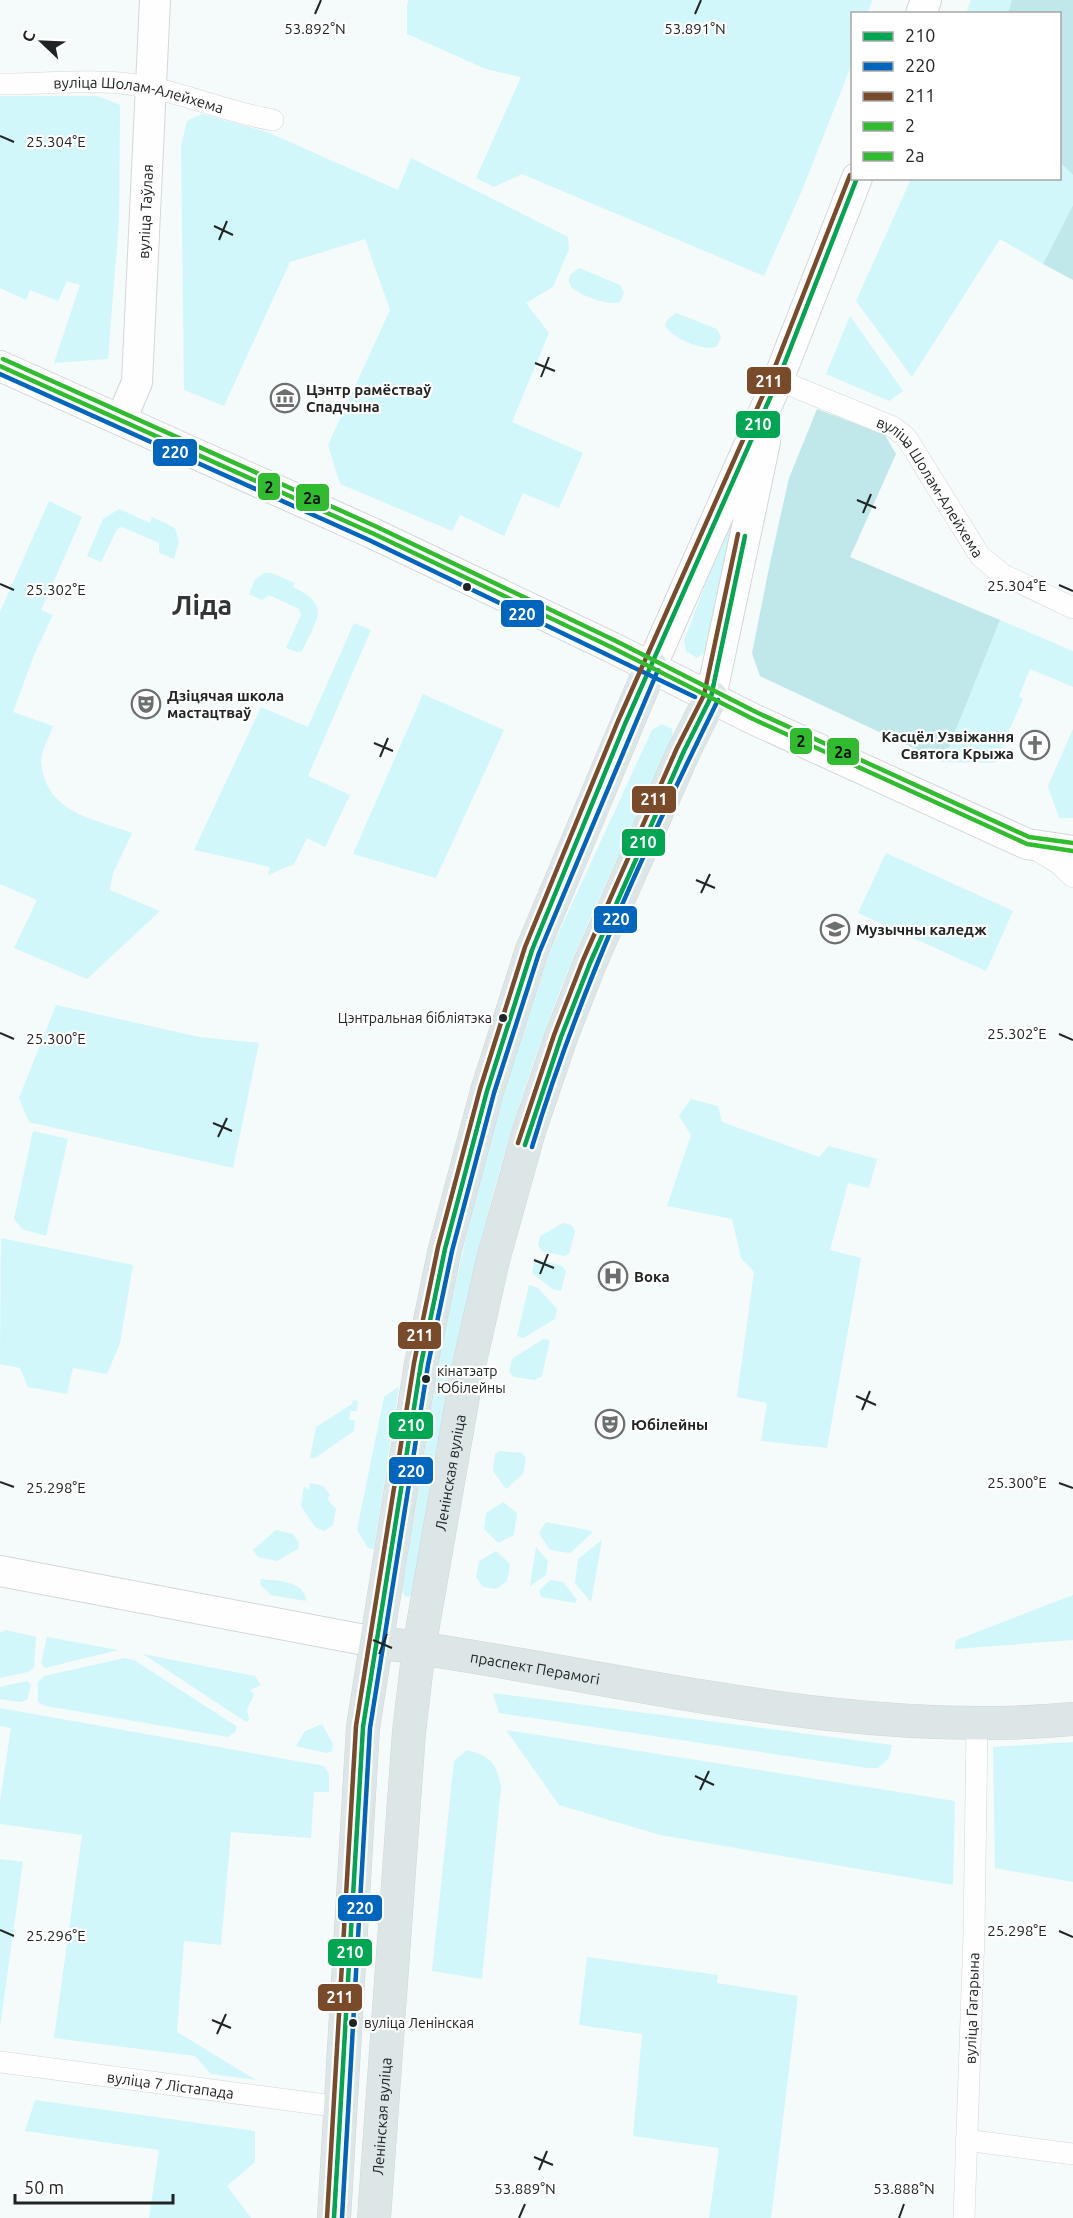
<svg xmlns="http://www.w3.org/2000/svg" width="1073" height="2218" viewBox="0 0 1073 2218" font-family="Ubuntu,sans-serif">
  <rect width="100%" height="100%" fill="#f5fafa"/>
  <g fill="#d1f7fa">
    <path d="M409 0H872L868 13 852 14 851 66 803 188 764 276 522 174 494 187 476 178 521 77 486 69 407 34V4Z"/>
    <path d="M971 0H1012L1008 13 966 14Z"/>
    <path d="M0 96H98L120 105 119 220 108 359 54 363 80 285 67 281 58 301 30 290 26 300 0 288Z"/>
    <path d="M202 114 267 132 398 190 411 158 568 237 569 249 553 287 526 303 549 333 512 422 583 453 559 508 523 493 504 536 460 515 452 531 340 484 328 445 390 310 365 239 290 262 224 406 184 390 181 146 187 121Z"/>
    <path d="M1060 162 1073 175V205L1043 264 1000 239 912 377 856 301 911 179 1060 178Z"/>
    <path d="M579 268 620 285 624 293 620 302C612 307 574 294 570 285 568 281 569 279 570 275Z"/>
    <path d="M676 313 717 329 721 337 717 346C706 353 669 337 665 325L667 320Z"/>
    <path d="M850 316 903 391 889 401 826 374Z"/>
    <path d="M749 469 707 651 697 658 686 651 684 641Z"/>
    <path d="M49 501 82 517 41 610 53 615 34 655 13 712 53 726C50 736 41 751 41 761 45 813 92 818 132 833L113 873 110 890 160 911 87 979 14 948 37 900 0 884V612Z"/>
    <path d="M119 509 150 523 152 517 175 528 179 541 174 559 159 553V543L122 527 117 529 101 562 87 556 103 519Z"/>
    <path d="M264 573H271L295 583 293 587C332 606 317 618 302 651L297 652 286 648 301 615 299 609 269 595 262 600 249 594 255 580Z"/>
    <path d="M1000 620 1073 651V687L1030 669 1019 696 1023 699 995 763 943 762Z"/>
    <path d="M354 623 371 630 308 776 350 795 325 847 307 838 294 864 268 875 270 867 194 850 261 707 308 727Z"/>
    <path d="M423 694 504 730 436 878 353 854Z"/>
    <path d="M662 724 672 729 673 740C626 841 576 941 539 1047 476 1223 442 1408 413 1592L409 1597 405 1596 402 1591 441 1347 489 1137 549 954 652 730Z"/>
    <path d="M1073 729V818H1059L1048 786Z"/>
    <path d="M886 853 1013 911 986 971 858 913Z"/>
    <path d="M56 1005 199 1037 259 1043 233 1168 29 1122 19 1098Z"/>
    <path d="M691 1099 718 1106 722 1122 819 1157 829 1146 877 1159 869 1188 848 1183 830 1250 861 1258 827 1448 761 1441 767 1403 737 1397 754 1272 741 1258 732 1219 667 1206 691 1135 679 1116Z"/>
    <path d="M33 1131 68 1139 46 1236 22 1229 14 1219Z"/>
    <path d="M563 1223 571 1225 575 1231 569 1254 564 1256 542 1251 538 1245 540 1236Z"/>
    <path d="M1 1238 133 1265 120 1343 107 1374 73 1368 67 1394 28 1387 20 1368 0 1364Z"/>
    <path d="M541 1260 562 1266 566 1271 561 1291 553 1289 532 1273 534 1263Z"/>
    <path d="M529 1285 538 1288 557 1309 555 1319 523 1338 517 1336Z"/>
    <path d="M543 1339 550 1340 542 1376 535 1380 514 1377 509 1372 512 1359Z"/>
    <path d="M399 1386 374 1549 368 1548 357 1530 384 1397Z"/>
    <path d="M353 1400 358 1401 357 1411H351L349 1419 355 1421 354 1431 315 1458H310L316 1427 352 1404Z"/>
    <path d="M500 1451 522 1453 526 1458 523 1474 506 1489 493 1471 495 1454Z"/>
    <path d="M310 1483 323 1486 330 1495 327 1499 336 1509 333 1525 324 1531 315 1527 301 1506 304 1486 309 1490Z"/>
    <path d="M503 1502 517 1513 514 1535 498 1543 484 1529 486 1513Z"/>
    <path d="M546 1522 592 1531V1533L570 1553 550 1550 539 1533Z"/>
    <path d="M276 1530 293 1534 299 1543 298 1549 277 1561 258 1557 253 1550Z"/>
    <path d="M602 1540 591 1602 575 1583 578 1559Z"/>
    <path d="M536 1547 548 1561 546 1575 530 1586Z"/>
    <path d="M496 1551 510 1564 507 1581 496 1589 483 1587 476 1577 479 1561Z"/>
    <path d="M261 1579C277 1581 305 1580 306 1601L271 1595 260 1584Z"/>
    <path d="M550 1580 563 1582 577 1600 575 1603 541 1597 539 1591Z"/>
    <path d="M1073 1595V1640L955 1649 956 1640Z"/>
    <path d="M6 1630 36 1637 34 1667 28 1672 0 1678V1633Z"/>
    <path d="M47 1637 118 1650 45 1668 41 1663Z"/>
    <path d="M143 1654 255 1676 261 1685 250 1690 254 1695 247 1709 249 1720 246 1722Z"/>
    <path d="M125 1658 134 1660 236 1726V1731L228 1737 46 1706 38 1702V1682L44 1676Z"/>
    <path d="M27 1681 31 1685 27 1700 20 1702 0 1699V1687Z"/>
    <path d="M493 1693 892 1745 889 1758 878 1768H868L499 1713Z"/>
    <path d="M0 1708 324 1766 329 1774V1792H314L311 1838 231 1832 221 1945 184 1941 177 2032 256 2080 211 2074 195 2056 54 2038 82 1835 0 1824V1801L11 1728 0 1726Z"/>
    <path d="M322 1724 333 1744 332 1751 327 1753 296 1746 305 1731Z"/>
    <path d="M506 1730 955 1801 953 1885 660 1835 559 1805Z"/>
    <path d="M1073 1742V1882L995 1868 993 1747Z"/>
    <path d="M467 1750C492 1757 496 1763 501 1787L482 1979 432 1971 454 1761Z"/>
    <path d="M0 1859 23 1862 0 2027Z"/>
    <path d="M587 1957 718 1975 717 1983 798 1996 771 2218H709L719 2148 633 2136 642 2034 579 2025Z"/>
    <path d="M35 2100 255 2131V2162L227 2186 251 2218H149L159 2150 25 2131Z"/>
  </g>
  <g fill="#c0e7ea">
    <path d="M1012 0H1073V175L1060 162V14L1008 13Z"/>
    <path d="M1073 205V280L1043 264Z"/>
    <path d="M817 409 885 435 896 454 850 557 1000 620 943 762 760 676 752 653 770 563 789 478Z"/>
  </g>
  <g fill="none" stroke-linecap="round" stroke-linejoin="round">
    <g stroke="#d3d7d7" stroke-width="22">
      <g id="street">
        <path id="s1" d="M0 84C40 84 90 79 129 84 179 90 224 112 273 120"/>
        <path id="s2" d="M778 380 893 427 906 437 980 556 1002 574 1073 608"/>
        <path d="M1035 849 1058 863 1073 877"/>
        <path id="s3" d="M0 2062 341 2107"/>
        <path d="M966 2140 1073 2154"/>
        <path id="s4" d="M964 2218 974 1934 977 1725"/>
      </g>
    </g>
    <g stroke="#d3d7d7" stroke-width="32">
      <g id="secondary">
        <path d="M921 14 926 0"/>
        <path d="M0 366 372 533 611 647 753 719 1027 844 1073 851"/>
        <path id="s5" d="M121 420 137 382 155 0"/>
        <path d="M651 667 778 380 857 178"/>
        <path d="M711 697 765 442"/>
        <path d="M0 1571 375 1642"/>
      </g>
    </g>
    <g stroke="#d3d6d6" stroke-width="34">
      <g id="primary">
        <path id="s6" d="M397 1645C620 1676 847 1740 1073 1719"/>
        <path d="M334 2218 363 1727 421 1364 445 1249 487 1091 532 950 651 667"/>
        <path id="s7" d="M374 2218 409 1732 419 1648 466 1379 493 1260 529 1131 561 1037 590 963 684 751 711 697"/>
      </g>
    </g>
    <use href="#street" stroke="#fefefe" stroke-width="21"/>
    <use href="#secondary" stroke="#fefefe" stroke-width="30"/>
    <use href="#primary" stroke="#dce6e7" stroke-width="33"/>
    <g stroke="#fff" stroke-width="9">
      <g id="bus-1">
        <path d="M525 1145 561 1037 590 963 684 751 711 697 745 536"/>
        <path d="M334 2218 363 1727 421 1364 445 1249 487 1091 532 950 625 724 778 380 857 178"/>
      </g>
    </g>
    <g stroke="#fff" stroke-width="9">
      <g id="bus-2">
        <path d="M0 374 369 540 695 697"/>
        <path d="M532 1147C578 993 647 844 718 700"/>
        <path d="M342 2218 370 1728 428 1365 452 1251 494 1093 539 953 658 670"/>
      </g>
    </g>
    <g stroke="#fff" stroke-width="9">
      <g id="bus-3">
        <path d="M518 1143 554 1035 583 960 677 748 704 695 738 534"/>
        <path d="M327 2218 356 1726 414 1363 438 1247 480 1089 525 947 618 721 771 377 850 175"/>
      </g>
    </g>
    <g stroke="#fff" stroke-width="9">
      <path id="bus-4" d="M0 366 372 533 611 647 753 719 1027 844 1073 851"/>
    </g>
    <g stroke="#fff" stroke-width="9">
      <path id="bus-5" d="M3 359 375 526 614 640 756 712 1029 837 1073 843"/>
    </g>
    <use href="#bus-1" stroke="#00a651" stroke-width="4.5"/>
    <use href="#bus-2" stroke="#0065bd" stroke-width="4.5"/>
    <use href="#bus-3" stroke="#7a4b2a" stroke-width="4.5"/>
    <use href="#bus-4" stroke="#30bc2e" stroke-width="4.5"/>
    <use href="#bus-5" stroke="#30bc2e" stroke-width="4.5"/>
  </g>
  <path fill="none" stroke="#212424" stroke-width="2" d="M315 14 321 0M695 14 701 0M0 136 14 142M214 226 233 235M219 240 227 221M535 363 555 371M541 377 549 357M857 500 876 508M863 513 871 494M0 584 14 590M1059 585 1073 591M374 743 393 751M380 757 388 738M696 880 715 888M701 893 710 874M0 1033 14 1039M1059 1034 1073 1040M213 1123 232 1131M218 1137 227 1118M534 1260 554 1268M540 1274 548 1254M856 1396 876 1405M862 1410 870 1391M0 1482 14 1487M1059 1483 1073 1488M373 1640 392 1648M379 1654 387 1634M695 1776 714 1785M700 1790 709 1771M0 1930 14 1936M1059 1931 1073 1937M212 2020 231 2028M217 2034 226 2014M534 2157 553 2165M539 2170 547 2151M519 2218 525 2204M899 2218 904 2204"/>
  <defs>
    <g id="museum-ring" transform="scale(1.5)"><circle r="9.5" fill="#fff" stroke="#6b6f6f" stroke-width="1.5"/><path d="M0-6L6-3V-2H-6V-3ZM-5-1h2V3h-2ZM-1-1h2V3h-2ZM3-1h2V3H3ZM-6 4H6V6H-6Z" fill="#6b6f6f"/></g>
    <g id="theatre-ring" transform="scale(1.5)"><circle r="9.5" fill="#fff" stroke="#6b6f6f" stroke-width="1.5"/><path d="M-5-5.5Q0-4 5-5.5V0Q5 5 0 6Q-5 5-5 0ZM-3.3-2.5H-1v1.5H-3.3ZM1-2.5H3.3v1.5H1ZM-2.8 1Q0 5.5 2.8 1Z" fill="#6b6f6f"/></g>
    <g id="church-ring" transform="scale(1.5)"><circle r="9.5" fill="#fff" stroke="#6b6f6f" stroke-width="1.5"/><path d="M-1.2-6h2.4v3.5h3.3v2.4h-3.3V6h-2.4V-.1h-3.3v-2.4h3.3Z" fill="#6b6f6f"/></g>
    <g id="university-ring" transform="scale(1.5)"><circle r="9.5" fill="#fff" stroke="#6b6f6f" stroke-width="1.5"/><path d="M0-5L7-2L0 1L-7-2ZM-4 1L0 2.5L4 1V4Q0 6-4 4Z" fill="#6b6f6f"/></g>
    <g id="hospital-ring" transform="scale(1.5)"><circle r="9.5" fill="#fff" stroke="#6b6f6f" stroke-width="1.5"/><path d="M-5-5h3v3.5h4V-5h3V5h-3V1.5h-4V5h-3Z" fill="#6b6f6f"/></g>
  </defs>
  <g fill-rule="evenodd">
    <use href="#museum-ring" x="285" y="398"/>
    <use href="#theatre-ring" x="146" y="704"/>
    <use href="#church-ring" x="1035" y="745"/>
    <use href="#university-ring" x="835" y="929"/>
    <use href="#hospital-ring" x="613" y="1276"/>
    <use href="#theatre-ring" x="610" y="1424"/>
  </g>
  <g fill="#212424" stroke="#fff" stroke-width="2">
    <circle cx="467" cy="587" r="5"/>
    <circle cx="503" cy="1018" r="5"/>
    <circle cx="426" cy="1379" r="5"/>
    <circle cx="353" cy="2023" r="5"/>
  </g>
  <g text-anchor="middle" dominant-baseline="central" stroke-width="4.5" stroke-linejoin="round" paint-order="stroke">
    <g font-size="14" fill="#212424" stroke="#fff" text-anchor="start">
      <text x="492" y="1018" text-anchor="end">Цэнтральная бібліятэка</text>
      <text x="437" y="1371">кінатэатр<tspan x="437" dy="17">Юбілейны</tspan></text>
      <text x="364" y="2023">вуліца Ленінская</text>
    </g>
    <g font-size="15" fill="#212424" stroke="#fff">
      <text stroke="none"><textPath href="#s1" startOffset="140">вуліца Шолам-Алейхема</textPath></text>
      <text stroke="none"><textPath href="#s5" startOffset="212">вуліца Таўлая</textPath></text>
      <text stroke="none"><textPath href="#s2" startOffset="194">вуліца Шолам-Алейхема</textPath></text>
      <text stroke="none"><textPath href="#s7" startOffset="750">Ленінская вуліца</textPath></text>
      <text stroke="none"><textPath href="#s6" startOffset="140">праспект Перамогі</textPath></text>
      <text stroke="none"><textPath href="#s4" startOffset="210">вуліца Гагарына</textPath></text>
      <text stroke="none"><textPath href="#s3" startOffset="172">вуліца 7 Лістапада</textPath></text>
      <text stroke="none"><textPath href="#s7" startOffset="102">Ленінская вуліца</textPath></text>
    </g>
    <g font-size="15" font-weight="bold" fill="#212424" stroke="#fff" text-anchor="start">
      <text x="306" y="389">Цэнтр рамёстваў<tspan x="306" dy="17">Спадчына</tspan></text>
      <text x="167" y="695">Дзіцячая школа<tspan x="167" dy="17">мастацтваў</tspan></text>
      <text x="1014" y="736" text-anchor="end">Касцёл Узвіжання<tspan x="1014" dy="17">Святога Крыжа</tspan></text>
      <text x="856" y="929">Музычны каледж</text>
      <text x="634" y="1276">Вока</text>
      <text x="631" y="1424">Юбілейны</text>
    </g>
    <g font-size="27" font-weight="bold" fill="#313737" stroke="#fff">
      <text x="202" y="605">Ліда</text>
    </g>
  </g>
  <g font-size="15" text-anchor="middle" fill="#212424" stroke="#fff" stroke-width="4.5" stroke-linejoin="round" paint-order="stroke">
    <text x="315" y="34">53.892°N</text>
    <text x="695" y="34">53.891°N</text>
    <text x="56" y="147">25.304°E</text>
    <text x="1017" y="591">25.304°E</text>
    <text x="56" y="595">25.302°E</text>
    <text x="1017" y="1039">25.302°E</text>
    <text x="56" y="1044">25.300°E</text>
    <text x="1017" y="1488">25.300°E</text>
    <text x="56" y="1493">25.298°E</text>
    <text x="1017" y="1936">25.298°E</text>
    <text x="56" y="1941">25.296°E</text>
    <text x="525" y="2194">53.889°N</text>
    <text x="904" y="2194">53.888°N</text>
  </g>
  <g stroke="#fff" stroke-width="2">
    <rect x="746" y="366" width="46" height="29" rx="6" fill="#7a4b2a"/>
    <rect x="735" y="410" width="46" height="29" rx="6" fill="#00a651"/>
    <rect x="152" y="438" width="46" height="29" rx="6" fill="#0065bd"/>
    <rect x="257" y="472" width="24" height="29" rx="6" fill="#30bc2e"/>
    <rect x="295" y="483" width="35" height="29" rx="6" fill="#30bc2e"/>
    <rect x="500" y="599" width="45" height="29" rx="6" fill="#0065bd"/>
    <rect x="789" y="727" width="24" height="28" rx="6" fill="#30bc2e"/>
    <rect x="826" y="737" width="34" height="29" rx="6" fill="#30bc2e"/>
    <rect x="631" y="785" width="46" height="29" rx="6" fill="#7a4b2a"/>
    <rect x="621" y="828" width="45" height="29" rx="6" fill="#00a651"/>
    <rect x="593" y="905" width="45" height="29" rx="6" fill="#0065bd"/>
    <rect x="397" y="1321" width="45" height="29" rx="6" fill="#7a4b2a"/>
    <rect x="388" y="1411" width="46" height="29" rx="6" fill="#00a651"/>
    <rect x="388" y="1456" width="46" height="29" rx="6" fill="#0065bd"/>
    <rect x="337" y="1894" width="46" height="28" rx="6" fill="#0065bd"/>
    <rect x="327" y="1938" width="46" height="29" rx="6" fill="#00a651"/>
    <rect x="317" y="1983" width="46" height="29" rx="6" fill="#7a4b2a"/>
  </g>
  <g font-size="16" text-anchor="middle" font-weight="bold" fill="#fff">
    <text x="769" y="387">211</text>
    <text x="758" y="430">210</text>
    <text x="175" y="458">220</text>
    <text x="522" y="620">220</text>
    <text x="654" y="805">211</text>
    <text x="643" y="848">210</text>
    <text x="616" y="925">220</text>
    <text x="420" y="1341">211</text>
    <text x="411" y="1431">210</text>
    <text x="411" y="1477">220</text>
    <text x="360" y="1914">220</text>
    <text x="350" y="1958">210</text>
    <text x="340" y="2003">211</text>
  </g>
  <g font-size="16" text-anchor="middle" font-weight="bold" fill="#111">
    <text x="269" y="493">2</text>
    <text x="312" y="504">2а</text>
    <text x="801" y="747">2</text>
    <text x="843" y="758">2а</text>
  </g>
  <rect x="851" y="12" width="210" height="168" fill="#ffffff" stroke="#a6a7a7" stroke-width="1.5"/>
  <rect x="863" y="32" width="30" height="9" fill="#00a651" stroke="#a6a7a7" stroke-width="1.5"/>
  <text x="905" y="42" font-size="18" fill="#212424">210</text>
  <rect x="863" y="62" width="30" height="9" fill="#0065bd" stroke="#a6a7a7" stroke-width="1.5"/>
  <text x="905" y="72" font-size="18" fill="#212424">220</text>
  <rect x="863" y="92" width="30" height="9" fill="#7a4b2a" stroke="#a6a7a7" stroke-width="1.5"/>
  <text x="905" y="102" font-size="18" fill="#212424">211</text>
  <rect x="863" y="122" width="30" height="9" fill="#30bc2e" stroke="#a6a7a7" stroke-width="1.5"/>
  <text x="905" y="132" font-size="18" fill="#212424">2</text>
  <rect x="863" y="152" width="30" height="9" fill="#30bc2e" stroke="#a6a7a7" stroke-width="1.5"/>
  <text x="905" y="162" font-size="18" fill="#212424">2а</text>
  <g transform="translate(42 42) rotate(293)" stroke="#ffffff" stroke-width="4.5" paint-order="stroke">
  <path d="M0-4.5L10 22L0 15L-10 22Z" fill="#212424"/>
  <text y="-9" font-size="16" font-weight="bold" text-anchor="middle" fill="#212424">С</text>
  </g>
  <path d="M15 2194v9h158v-9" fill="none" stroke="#212424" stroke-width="3"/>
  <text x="24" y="2194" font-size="18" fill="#212424" stroke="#ffffff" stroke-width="4.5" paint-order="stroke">50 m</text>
</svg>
